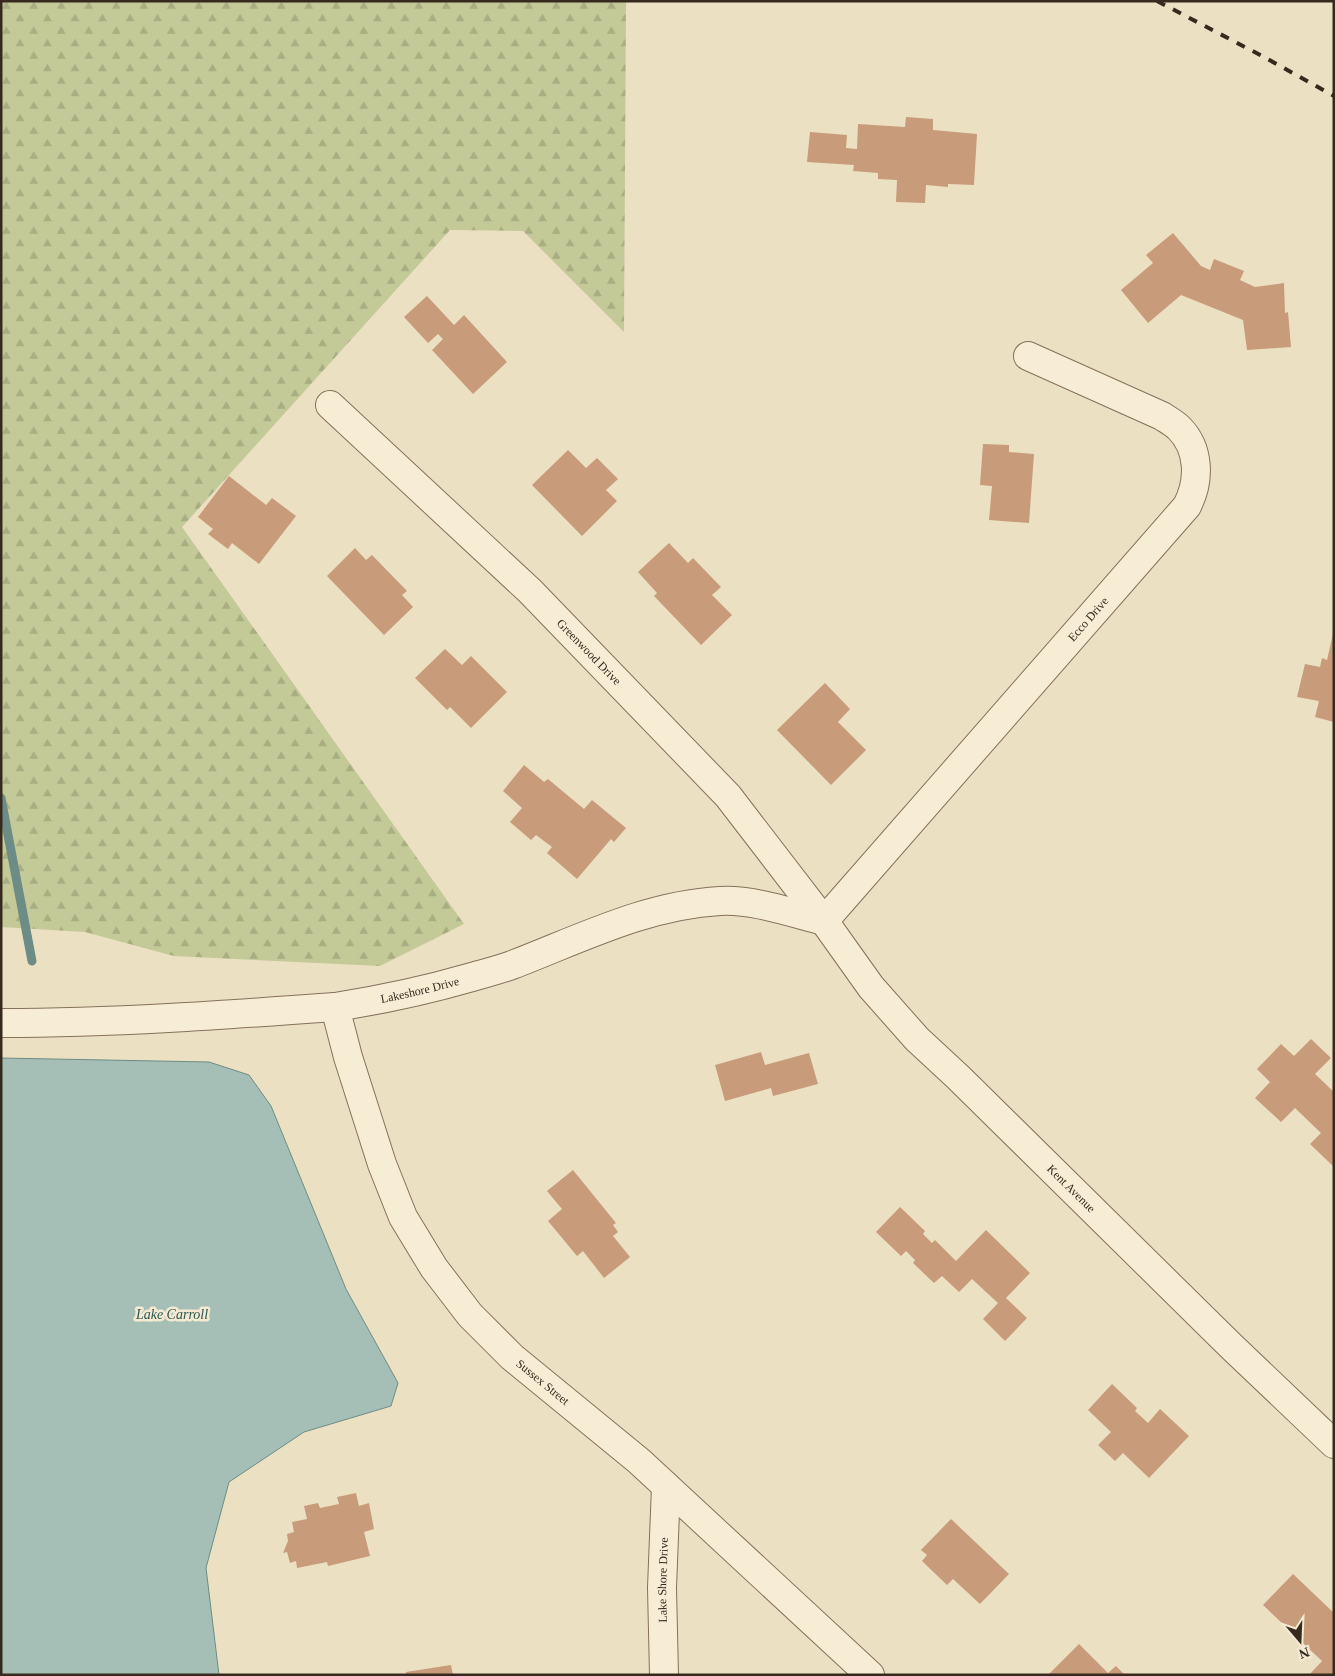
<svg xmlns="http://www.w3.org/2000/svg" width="1335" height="1676" viewBox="0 0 1335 1676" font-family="'Times New Roman',serif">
  <defs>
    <pattern id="forest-firs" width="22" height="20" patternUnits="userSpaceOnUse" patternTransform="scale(1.25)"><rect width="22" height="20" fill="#c3c997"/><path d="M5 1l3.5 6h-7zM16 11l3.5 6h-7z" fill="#a8ad82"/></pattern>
  </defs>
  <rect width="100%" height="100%" fill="#ece0c3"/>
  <path fill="url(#forest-firs)" d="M1 1H626L624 332 523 231 450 230 182 527 464 924 380 966 174 956 85 932 1 927Z"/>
  <path fill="#a5bfb7" stroke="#6c8c85" d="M1 1058 209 1062 249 1075 271 1106 346 1289 398 1383 391 1406 304 1432 229 1482 206 1568 219 1675H1Z"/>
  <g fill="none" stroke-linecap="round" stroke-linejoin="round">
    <path stroke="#6c8c85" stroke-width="9" d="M1 798 32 961"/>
  </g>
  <g fill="#c89b7a">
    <path d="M906 117 933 119V130L977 134 974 185 948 184V187L926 185 925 203 896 202 897 180 878 179V173L853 171 854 165 807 162 810 132 847 135 846 148 857 149 858 124 905 127Z"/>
    <path d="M1173 233 1201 266 1210 270 1214 259 1244 271 1240 280 1255 287 1284 283 1285 313 1288 312 1291 347 1247 350 1243 320 1181 295 1148 323 1121 290 1153 263 1146 255Z"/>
    <path d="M427 296 454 325 464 315 507 362 473 394 432 350 443 339 438 334 428 343 404 317Z"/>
    <path d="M983 444 1009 445V452L1034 454 1029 523 989 520 992 486 980 485Z"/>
    <path d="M568 450 586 468 597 458 618 479 606 490 617 501 582 536 532 485Z"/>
    <path d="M229 476 266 505 272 498 296 516 259 564 232 543 228 549 208 534 213 529 198 517Z"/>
    <path d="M669 543 688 563 693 558 721 587 712 595 732 615 701 645 654 596 657 593 638 572Z"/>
    <path d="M355 548 366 560 372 555 407 591 402 595 413 607 384 635 327 576Z"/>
    <path d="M1333 634H1334V722L1315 717 1319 701 1297 697 1305 664 1320 667 1322 658 1327 660Z"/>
    <path d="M445 649 462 665 471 656 507 692 471 728 450 707 447 710 415 678Z"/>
    <path d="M825 683 850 709 838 722 866 750 831 785 777 730Z"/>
    <path d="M524 765 544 782 548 779 584 809 592 800 626 828 614 842 611 839 577 879 547 853 552 847 536 835 531 840 510 822 522 808 503 791Z"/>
    <path d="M1311 1039 1331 1058 1315 1074 1334 1092V1167L1310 1144 1321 1133 1295 1108 1281 1122 1255 1098 1270 1082 1257 1069 1281 1044 1294 1056Z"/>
    <path d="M761 1052 765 1065 809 1053 818 1084 773 1096 771 1088 725 1101 715 1065Z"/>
    <path d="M573 1170 616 1223 613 1225 618 1232 613 1236 630 1257 604 1278 583 1251 577 1256 548 1221 562 1209 547 1191Z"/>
    <path d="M900 1207 925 1231 923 1234 932 1243 935 1240 956 1261 986 1230 1030 1273 1006 1298 1027 1318 1005 1341 983 1319 998 1303 972 1279 959 1292 942 1276 934 1283 913 1263 915 1260 906 1251 901 1256 876 1232Z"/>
    <path d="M1112 1384 1137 1408 1135 1411 1148 1423 1160 1409 1189 1436 1149 1478 1123 1453 1115 1461 1098 1445 1111 1432 1088 1410Z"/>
    <path d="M356 1493 359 1506 369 1503 374 1529 364 1532 370 1556 328 1566 327 1562 297 1568 296 1561 290 1563 287 1552 283 1553 288 1541 287 1534 294 1532 292 1522 307 1519 304 1506 318 1503 320 1508 339 1504 337 1497Z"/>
    <path d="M951 1519 1009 1574 980 1604 953 1579 947 1585 922 1561 927 1555 921 1550Z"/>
    <path d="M1293 1574 1334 1613V1675H1309L1322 1661 1263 1605Z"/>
    <path d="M1079 1644 1108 1673 1116 1666 1125 1675H1048Z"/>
    <path d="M451 1665 453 1675H406V1672Z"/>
  </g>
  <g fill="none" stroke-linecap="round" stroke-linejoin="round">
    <g stroke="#85715a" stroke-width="30">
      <g id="street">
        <path id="s1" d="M330 405 530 591 728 796 824 921 871 987 917 1039 958 1077 1231 1346 1334 1444"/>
        <path id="s2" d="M824 921 1187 506C1200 481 1200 449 1179 428 1174 423 1168 420 1162 416L1028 356"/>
        <path id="s3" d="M335 1007 348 1057 382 1164 403 1217 434 1268 470 1315 512 1357 639 1461 870 1675"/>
        <path id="s4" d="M1 1023C113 1023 224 1015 335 1007 381 1000 427 990 472 977 485 973 499 970 512 965 580 939 646 905 720 901 753 899 792 913 824 921"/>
        <path id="s5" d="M664 1675 662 1588 666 1486"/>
      </g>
    </g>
    <use href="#street" stroke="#f7edd5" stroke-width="28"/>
    <path stroke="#362a1e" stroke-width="4" stroke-dasharray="9 9" stroke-linecap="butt" d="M1157 1 1264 57 1334 96"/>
  </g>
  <g text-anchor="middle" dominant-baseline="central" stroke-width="5" stroke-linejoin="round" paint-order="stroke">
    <g font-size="12" fill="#362a1e" stroke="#f4ead2">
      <text stroke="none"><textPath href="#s2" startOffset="401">Ecco Drive</textPath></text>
      <text stroke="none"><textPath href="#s1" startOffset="358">Greenwood Drive</textPath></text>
      <text stroke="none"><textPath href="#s4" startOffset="421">Lakeshore Drive</textPath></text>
      <text stroke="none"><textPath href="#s1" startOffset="1081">Kent Avenue</textPath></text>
      <text stroke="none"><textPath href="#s3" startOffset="439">Sussex Street</textPath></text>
      <text stroke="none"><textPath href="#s5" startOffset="95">Lake Shore Drive</textPath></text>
    </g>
    <g font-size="14" font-style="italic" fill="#2e5553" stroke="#f4ead2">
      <text x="172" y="1314">Lake Carroll</text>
    </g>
  </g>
  <rect width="1335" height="1676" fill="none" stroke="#362a1e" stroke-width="5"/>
  <g transform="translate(1300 1641) rotate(161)" stroke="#f4ead2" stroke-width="4" paint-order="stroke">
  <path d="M0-4L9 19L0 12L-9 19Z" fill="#362a1e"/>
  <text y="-8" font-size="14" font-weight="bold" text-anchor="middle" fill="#362a1e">N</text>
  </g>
</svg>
